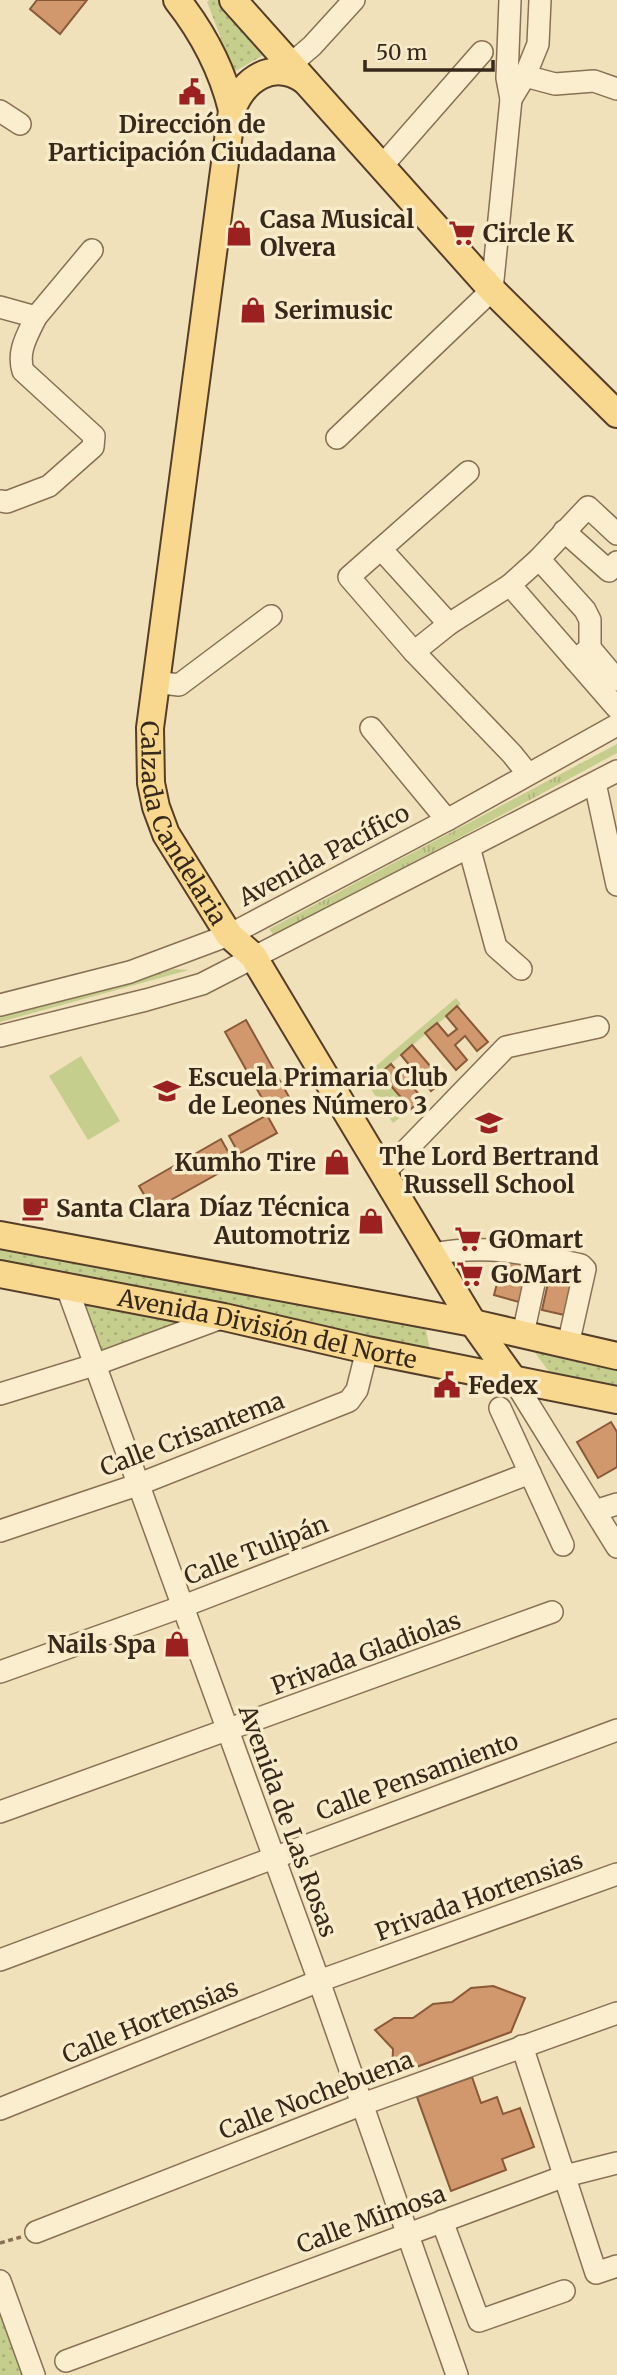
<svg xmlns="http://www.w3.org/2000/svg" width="617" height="2375" viewBox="0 0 617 2375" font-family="Merriweather,serif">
  <defs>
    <pattern id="grass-tufts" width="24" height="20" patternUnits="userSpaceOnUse" patternTransform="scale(1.75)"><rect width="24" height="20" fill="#c6ce8e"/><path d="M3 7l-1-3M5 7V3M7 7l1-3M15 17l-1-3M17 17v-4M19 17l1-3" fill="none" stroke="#abb17a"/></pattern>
    <pattern id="park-dots" width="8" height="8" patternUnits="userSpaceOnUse" patternTransform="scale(1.75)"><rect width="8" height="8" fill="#c6ce8e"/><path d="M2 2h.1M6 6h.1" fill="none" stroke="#abb17a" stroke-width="1.8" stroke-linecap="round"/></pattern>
  </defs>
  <rect width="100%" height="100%" fill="#f0e1ba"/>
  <g fill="url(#grass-tufts)">
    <path d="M617 744V753L275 937 269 929Z"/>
    <path d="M174 969 189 970 0 1022V1014Z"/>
  </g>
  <g fill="url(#park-dots)">
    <path d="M209 0H222L272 50 234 72 207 2Z"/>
    <path d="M0 1244 425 1325 430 1350 0 1271Z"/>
    <path d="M69 1292 221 1324 95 1364Z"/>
    <path d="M530 1346 617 1364V1390L553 1377Z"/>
    <path d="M0 2307 24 2375H0Z"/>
  </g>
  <g fill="#c6ce8e">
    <path d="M456 998 461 1004 380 1073 411 1109 393 1123 363 1077Z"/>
    <path d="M81 1056 120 1121 88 1140 49 1076Z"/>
  </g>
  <g fill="#d1986d" stroke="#895938" stroke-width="2">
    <path d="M37 0H87L60 34 30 9Z"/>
    <path d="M457 1006 488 1042 477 1051 465 1036 455 1045 467 1060 456 1070 425 1033 437 1023 448 1036 457 1029 446 1016Z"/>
    <path d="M246 1020 293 1104 272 1116 225 1032Z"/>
    <path d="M412 1045 443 1081 431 1091 419 1076 410 1084 423 1099 411 1109 380 1073 391 1064 401 1076 411 1067 401 1055Z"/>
    <path d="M267 1115 277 1133 239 1154 229 1136Z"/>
    <path d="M221 1139 235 1164 153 1210 139 1186Z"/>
    <path d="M505 1253 530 1259 519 1302 494 1295Z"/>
    <path d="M551 1269 577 1275 569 1316 542 1310Z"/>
    <path d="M611 1422 617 1432V1467L598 1478 577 1442Z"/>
    <path d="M493 1986 525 1998 511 2032 392 2076 393 2049 375 2030 394 2018H413L433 2004 452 2002 471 1988Z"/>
    <path d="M472 2077 481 2103 497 2097 503 2114 520 2108 534 2147 502 2159 506 2170 451 2191 417 2097Z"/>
  </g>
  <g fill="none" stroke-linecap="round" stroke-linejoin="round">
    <g stroke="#887054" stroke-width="24">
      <g id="minor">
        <path d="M291 64 312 46 354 0"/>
        <path d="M525 76 555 84 594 81 617 89"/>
        <path d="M511 99 525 76 538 44 540 0"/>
        <path d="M0 111 20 124"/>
        <path d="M382 166 482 52"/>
        <path d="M0 307 36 317C27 336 17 351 23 371L94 436 93 447 49 486 7 502 0 501"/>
        <path d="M36 317 92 250"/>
        <path d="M337 438 492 290 511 99 507 78 510 0"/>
        <path d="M468 472 349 577 414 652 449 624 510 585 539 559 585 610 590 620V648L575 660"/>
        <path d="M564 531 609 571 617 562"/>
        <path d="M381 549 449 624"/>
        <path d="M539 559 588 507 617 534"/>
        <path d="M510 585 617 708"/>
        <path d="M590 648 617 680"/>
        <path d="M414 652 512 754 528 774"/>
        <path d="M155 682 179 685 271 616"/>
        <path d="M371 728 447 820"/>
        <path d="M595 783 617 885"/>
        <path d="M469 847 496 947 521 969"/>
        <path d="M0 1005 130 972 229 935 447 820 617 725"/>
        <path d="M0 1036 146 1000 202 984 617 771"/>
        <path d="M383 1174 506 1047 598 1027"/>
        <path d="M432 1254C489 1244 525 1253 581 1265L585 1269 568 1345"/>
        <path d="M66 1285 319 1981 457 2375"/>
        <path d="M523 1334 540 1256"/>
        <path d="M513 1379 617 1547"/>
        <path d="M0 1394 94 1365 224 1317"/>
        <path d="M500 1408 563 1545"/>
        <path d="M595 1511 617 1504"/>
        <path d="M0 1531 137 1485 349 1401 357 1390 367 1350"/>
        <path d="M0 1672 181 1607 530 1473"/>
        <path d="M0 1812 552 1612"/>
        <path d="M0 1960 617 1730"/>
        <path d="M522 2046 596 2273 617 2266"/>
        <path d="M0 2109 319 1981 617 1874"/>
        <path d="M442 2221 479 2321 564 2291"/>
        <path d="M36 2232 363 2104 617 2013"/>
        <path d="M0 2281 34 2375"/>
        <path d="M66 2361 565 2176 617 2163"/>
      </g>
    </g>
    <g stroke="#553e29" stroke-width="30">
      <g id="major">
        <path id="s1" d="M177 0C203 33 222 69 232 110L150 728 151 783 156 807 166 834 229 935 253 956 473 1323 513 1379"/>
        <path d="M233 0 492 290 617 414"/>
        <path d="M232 110C244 79 273 59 304 80"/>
        <path d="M0 1235 473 1323 617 1356"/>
        <path id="s2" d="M0 1274 224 1317 367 1350 617 1400"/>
      </g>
    </g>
    <path stroke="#887054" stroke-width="3.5" stroke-dasharray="5 3.5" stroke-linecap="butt" d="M0 2243 21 2237"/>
    <use href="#minor" stroke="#fbeece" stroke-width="21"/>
    <use href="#major" stroke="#f8d88e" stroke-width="26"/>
  </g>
  <defs>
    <g id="civic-bare" transform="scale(2.1)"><path d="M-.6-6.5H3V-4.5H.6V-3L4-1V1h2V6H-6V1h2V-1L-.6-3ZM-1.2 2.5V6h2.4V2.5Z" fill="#9b2020" stroke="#f7ebca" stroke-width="2.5" paint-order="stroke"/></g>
    <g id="shop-bare" transform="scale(2.1)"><path d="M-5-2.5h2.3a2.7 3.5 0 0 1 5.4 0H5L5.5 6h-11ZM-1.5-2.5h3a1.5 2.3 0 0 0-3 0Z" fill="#9b2020" stroke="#f7ebca" stroke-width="2.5" paint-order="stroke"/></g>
    <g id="supermarket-bare" transform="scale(2.1)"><path d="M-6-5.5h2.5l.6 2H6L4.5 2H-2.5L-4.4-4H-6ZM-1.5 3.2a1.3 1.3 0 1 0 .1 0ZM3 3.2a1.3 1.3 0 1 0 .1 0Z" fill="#9b2020" stroke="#f7ebca" stroke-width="2.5" paint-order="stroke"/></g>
    <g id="school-bare" transform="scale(2.1)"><path d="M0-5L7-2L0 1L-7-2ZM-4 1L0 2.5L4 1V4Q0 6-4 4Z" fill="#9b2020" stroke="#f7ebca" stroke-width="2.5" paint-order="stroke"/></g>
    <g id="cafe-bare" transform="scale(2.1)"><path d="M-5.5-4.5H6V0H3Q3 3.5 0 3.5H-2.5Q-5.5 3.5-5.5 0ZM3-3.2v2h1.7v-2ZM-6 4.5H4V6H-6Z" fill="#9b2020" stroke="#f7ebca" stroke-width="2.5" paint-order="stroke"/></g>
  </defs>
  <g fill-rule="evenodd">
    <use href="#civic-bare" x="192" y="92"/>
    <use href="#shop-bare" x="239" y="233"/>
    <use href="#supermarket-bare" x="462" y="233"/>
    <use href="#shop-bare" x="253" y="310"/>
    <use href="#school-bare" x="167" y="1091"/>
    <use href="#school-bare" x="489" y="1123"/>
    <use href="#shop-bare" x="337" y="1162"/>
    <use href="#cafe-bare" x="35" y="1208"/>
    <use href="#shop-bare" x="371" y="1221"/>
    <use href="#supermarket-bare" x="468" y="1239"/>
    <use href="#supermarket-bare" x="470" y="1274"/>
    <use href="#civic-bare" x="447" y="1385"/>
    <use href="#shop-bare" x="177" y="1644"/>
  </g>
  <g text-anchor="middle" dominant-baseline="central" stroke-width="7" stroke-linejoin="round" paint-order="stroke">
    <g font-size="24" font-weight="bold" fill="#36281a" stroke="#f7ebca" text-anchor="start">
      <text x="192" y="124" text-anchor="middle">Dirección de<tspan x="192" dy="28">Participación Ciudadana</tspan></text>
      <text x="260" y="219">Casa Musical<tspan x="260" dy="28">Olvera</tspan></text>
      <text x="483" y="233">Circle K</text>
      <text x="274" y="310">Serimusic</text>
      <text x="188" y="1077">Escuela Primaria Club<tspan x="188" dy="28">de Leones Número 3</tspan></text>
      <text x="489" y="1156" text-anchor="middle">The Lord Bertrand<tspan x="489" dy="28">Russell School</tspan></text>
      <text x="316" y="1162" text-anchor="end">Kumho Tire</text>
      <text x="350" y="1207" text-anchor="end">Díaz Técnica<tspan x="350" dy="28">Automotriz</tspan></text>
      <text x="56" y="1208">Santa Clara</text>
      <text x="489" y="1239">GOmart</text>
      <text x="491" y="1274">GoMart</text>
      <text x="468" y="1385">Fedex</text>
      <text x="156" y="1644" text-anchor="end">Nails Spa</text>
    </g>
    <g font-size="24" fill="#36281a" stroke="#f7ebca">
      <text stroke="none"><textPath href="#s1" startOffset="850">Calzada Candelaria</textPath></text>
      <text transform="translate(324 855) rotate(-28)">Avenida Pacífico</text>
      <text stroke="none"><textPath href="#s2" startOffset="273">Avenida División del Norte</textPath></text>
      <text transform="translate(192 1434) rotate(-21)">Calle Crisantema</text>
      <text transform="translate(256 1550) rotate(-21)">Calle Tulipán</text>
      <text transform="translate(366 1653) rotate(-20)">Privada Gladiolas</text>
      <text transform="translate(417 1776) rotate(-20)">Calle Pensamiento</text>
      <text transform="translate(288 1821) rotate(70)">Avenida de Las Rosas</text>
      <text transform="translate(479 1896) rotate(-20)">Privada Hortensias</text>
      <text transform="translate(150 2021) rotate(-22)">Calle Hortensias</text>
      <text transform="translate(316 2095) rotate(-21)">Calle Nochebuena</text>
      <text transform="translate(371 2219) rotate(-20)">Calle Mimosa</text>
    </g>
  </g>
  <path d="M365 60v10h128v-10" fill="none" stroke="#36281a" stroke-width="3.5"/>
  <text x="376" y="60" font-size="21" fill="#36281a" stroke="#f7ebca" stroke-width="5" paint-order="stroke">50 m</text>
</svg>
